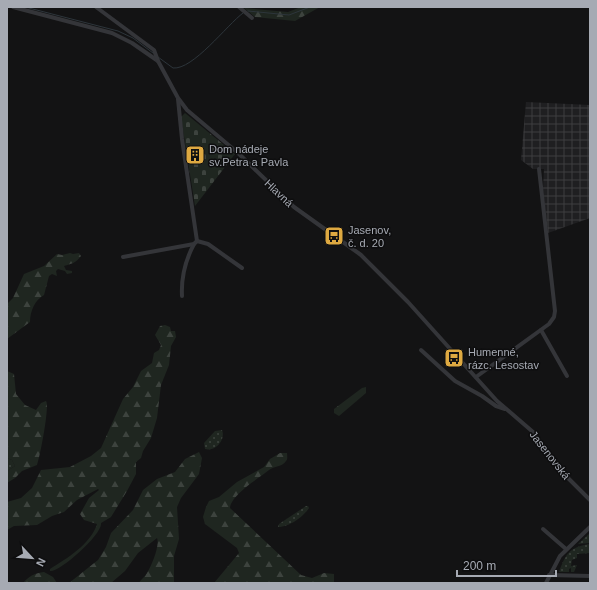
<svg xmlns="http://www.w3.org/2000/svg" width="597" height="590" viewBox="0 0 597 590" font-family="Arial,sans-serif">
  <defs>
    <pattern id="industrial-grid" width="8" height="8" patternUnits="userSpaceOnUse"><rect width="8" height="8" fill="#1f1f21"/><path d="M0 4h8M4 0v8" fill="none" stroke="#3d3d3f"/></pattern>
    <pattern id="grass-dots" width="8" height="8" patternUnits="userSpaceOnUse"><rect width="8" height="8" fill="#1f2620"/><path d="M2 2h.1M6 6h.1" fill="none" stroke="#3d433e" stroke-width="1.8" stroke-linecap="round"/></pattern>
    <pattern id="forest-firs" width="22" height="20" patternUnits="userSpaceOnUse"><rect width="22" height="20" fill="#1f2620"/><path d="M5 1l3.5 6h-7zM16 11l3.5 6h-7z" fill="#3d433e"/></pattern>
    <pattern id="cemetery-stones" width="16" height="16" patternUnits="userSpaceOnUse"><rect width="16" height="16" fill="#1f2620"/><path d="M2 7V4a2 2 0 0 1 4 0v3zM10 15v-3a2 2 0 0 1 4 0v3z" fill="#3d433e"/></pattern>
  </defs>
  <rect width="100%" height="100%" fill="#131314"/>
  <path fill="url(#industrial-grid)" d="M526 102 590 105V218L548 233 543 189 544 169H533L521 160Z"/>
  <g fill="url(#grass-dots)">
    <path d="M222 430C226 440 215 452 205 449L204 443 215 431Z"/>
    <path d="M7 458 12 460 15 466 7 471Z"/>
    <path d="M306 506H308L309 508C303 517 289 527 278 527L279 524Z"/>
    <path d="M590 533V543L578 544Z"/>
    <path d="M590 544V553L577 554V558L572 560 571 566 577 565 574 572H571V568L569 569V572H559C566 553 570 547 590 544Z"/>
  </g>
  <g fill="url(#forest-firs)">
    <path d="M301 7H320L295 21 255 17 244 8 288 12Z"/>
    <path d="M70 253 73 254 79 253 81 256C76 263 71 264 64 266L66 270 72 271V273L67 274 65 271 58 269 56 271 57 276 52 274 49 276 44 295C35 300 30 311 30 322L7 339V304L13 298 24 274 44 266 57 254 62 255Z"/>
    <path d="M165 325 170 327 171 331H175L176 337 171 346 169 365 161 385 157 418 151 438 143 451 141 458 136 462V474L127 491 111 517 101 523C103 534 59 573 50 571V569C66 559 91 544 97 524L84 520 80 514 89 498 99 490 98 489 77 500 64 512 52 516 37 525 14 526 7 530V502L21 498 32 488 41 470 70 467 91 456 101 448 123 399 133 387 141 371 152 363 154 353 159 350 161 345 155 335 160 326Z"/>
    <path d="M7 371 14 374 16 394 25 405 36 410 41 403 46 401C50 405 40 457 37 465L22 471 15 478 7 483V471L15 466 12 460 7 458Z"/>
    <path d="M366 387V393L339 416 334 413V409L362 388Z"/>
    <path d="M199 452 202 458 199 474 181 498 177 507 179 539 174 556V583H139C141 579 145 577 147 573 152 565 160 545 157 538L138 553 125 571 111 583H69L98 560 106 547 111 533 133 510 143 490 157 479 175 472 185 459Z"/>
    <path d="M280 453H287C287 456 288 459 286 461 282 467 274 466 269 470 259 478 231 495 230 508L301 575 312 578 324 573 334 574V583H214L239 553 237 548 205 524 203 517 206 507 209 501 219 497 237 482 264 467 270 459Z"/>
    <path d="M44 572 53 577 57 583H23C29 576 35 573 44 572Z"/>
  </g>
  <path fill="url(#cemetery-stones)" d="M185 113 235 154 195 206 181 117Z"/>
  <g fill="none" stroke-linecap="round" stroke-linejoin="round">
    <g stroke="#2d353b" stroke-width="1">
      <path d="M25 7 118 31 133 38 153 53"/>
      <path d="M248 11 289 15 310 7"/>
      <path d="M158 57 173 68C193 70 227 25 243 13"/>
    </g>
    <g stroke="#343539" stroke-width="4">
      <path d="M13 7 112 33 132 43 158 61"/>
      <path d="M96 7 154 50 158 61 178 98 187 110 238 153 294 207 361 255 408 302 497 401 533 432 560 470 590 500"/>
      <path d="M239 7 252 18"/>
      <path d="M197 241 208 244 242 268"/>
      <path d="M123 257 194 244 197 241 182 139 178 99"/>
      <path d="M182 296C181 277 185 261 194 244"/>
      <path d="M541 330 567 376"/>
      <path d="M421 350 455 381 482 396 496 406 505 409"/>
      <path d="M476 377 549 324 554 317 555 311 539 169"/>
      <path d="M543 529 566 549"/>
      <path d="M549 575 590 576"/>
      <path d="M546 583 560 556 590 527"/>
    </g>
  </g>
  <defs>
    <g id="building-square" transform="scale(1)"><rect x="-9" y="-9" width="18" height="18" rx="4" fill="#dea941" stroke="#0e0e0f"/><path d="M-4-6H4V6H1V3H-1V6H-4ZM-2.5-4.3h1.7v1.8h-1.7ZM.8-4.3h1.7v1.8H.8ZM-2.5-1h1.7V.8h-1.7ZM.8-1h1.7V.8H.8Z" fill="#111"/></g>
    <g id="bus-square" transform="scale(1)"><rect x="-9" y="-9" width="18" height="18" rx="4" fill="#dea941" stroke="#0e0e0f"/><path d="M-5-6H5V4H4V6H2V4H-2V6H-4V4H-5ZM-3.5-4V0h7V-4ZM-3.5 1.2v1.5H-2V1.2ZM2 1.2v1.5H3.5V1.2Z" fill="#111"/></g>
  </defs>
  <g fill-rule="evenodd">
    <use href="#building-square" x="195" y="155"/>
    <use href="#bus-square" x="334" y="236"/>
    <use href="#bus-square" x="454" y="358"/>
  </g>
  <g text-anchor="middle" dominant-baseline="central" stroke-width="3" stroke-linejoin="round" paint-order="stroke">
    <g font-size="11" fill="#a6aab3" stroke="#0e0e0f" text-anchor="start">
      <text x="209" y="149">Dom nádeje<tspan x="209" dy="13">sv.Petra a Pavla</tspan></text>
      <text x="348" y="230">Jasenov,<tspan x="348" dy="13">č. d. 20</tspan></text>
      <text x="468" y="352">Humenné,<tspan x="468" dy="13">rázc. Lesostav</tspan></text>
    </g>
    <g font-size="11" fill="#a6aab3" stroke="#0e0e0f">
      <text transform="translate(279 193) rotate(43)">Hlavná</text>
      <text transform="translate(550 455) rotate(52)">Jasenovská</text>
    </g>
  </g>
  <rect width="597" height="590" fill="none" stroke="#a6aab3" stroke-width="16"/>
  <g transform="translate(32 558) rotate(116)" stroke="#0e0e0f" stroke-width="3" paint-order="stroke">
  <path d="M0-3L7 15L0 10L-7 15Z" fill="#a6aab3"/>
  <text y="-6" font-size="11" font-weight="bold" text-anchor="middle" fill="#a6aab3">N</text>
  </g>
  <path d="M457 570v6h99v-6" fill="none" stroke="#a6aab3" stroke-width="2"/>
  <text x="463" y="570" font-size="12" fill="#a6aab3" stroke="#0e0e0f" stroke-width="3" paint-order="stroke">200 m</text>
</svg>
